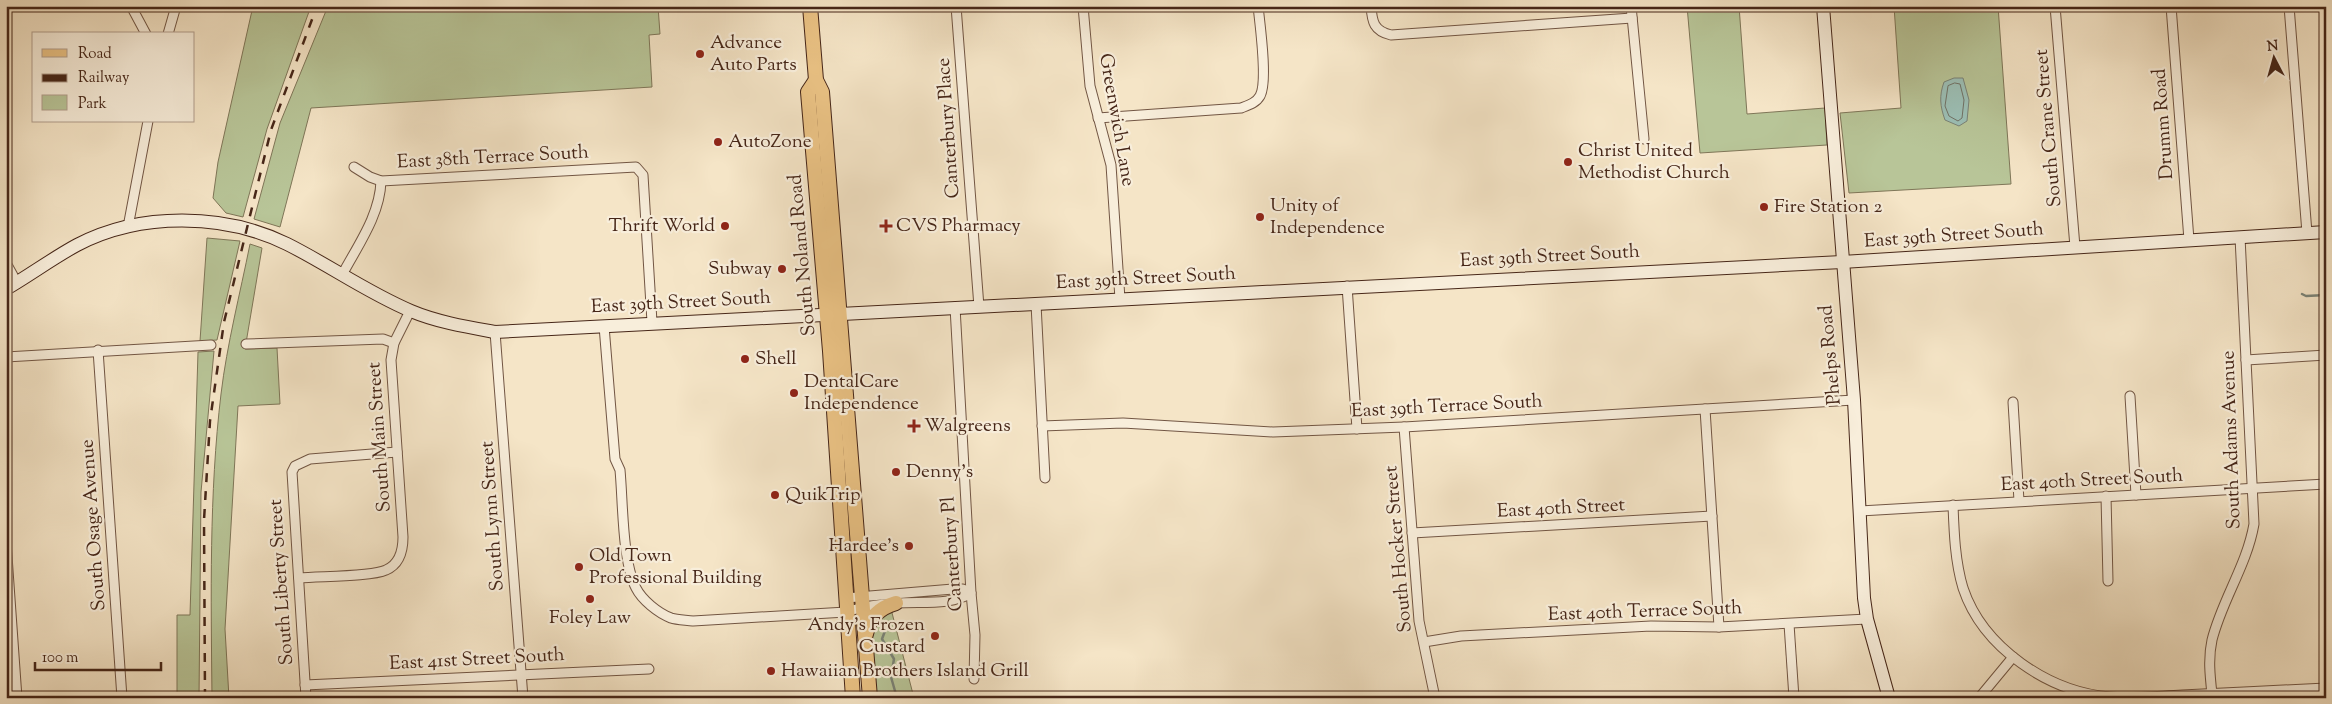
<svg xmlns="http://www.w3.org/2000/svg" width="2332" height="704" viewBox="0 0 2332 704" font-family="'Sorts Mill Goudy',serif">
  <rect width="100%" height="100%" fill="#f5e5c7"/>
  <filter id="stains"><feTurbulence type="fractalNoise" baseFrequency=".004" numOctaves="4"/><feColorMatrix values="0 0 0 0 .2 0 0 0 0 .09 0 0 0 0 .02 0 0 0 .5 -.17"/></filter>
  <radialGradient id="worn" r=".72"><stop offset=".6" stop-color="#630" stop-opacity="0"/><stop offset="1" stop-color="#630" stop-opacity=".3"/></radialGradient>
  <g fill="#b8c598" stroke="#7f7658">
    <path d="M253 6H311L267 129 243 217 226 213 213 198 218 162Z"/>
    <path d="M328 6H658L660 34 649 35 652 87 311 108 280 227 254 219 280 123Z"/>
    <path d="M1687 6H1739L1747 114 1825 108 1827 145 1700 153Z"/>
    <path d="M1894 6H1998L2011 184 1849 193 1840 113 1901 108Z"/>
    <path d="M207 238 240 241 217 340 200 341Z"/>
    <path d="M250 244 262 248 245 349 277 348 280 404 238 406 225 629 229 698H212C211 597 209 494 221 394 227 344 240 294 250 244Z"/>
    <path d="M214 351 201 492 199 698H177V615H190L198 352Z"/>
    <path d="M891 609 914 698H876L872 631 878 616Z"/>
  </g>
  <path fill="#9cbfb5" stroke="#7a8276" d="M1954 78H1963L1969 100 1967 121 1959 126 1945 120C1940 106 1939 96 1944 82Z"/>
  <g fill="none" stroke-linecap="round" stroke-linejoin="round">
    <path stroke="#717266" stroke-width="1" d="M1955 83 1960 84 1964 100 1962 118 1958 121 1949 116 1945 106 1948 86Z"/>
    <g stroke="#7a8276" stroke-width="2.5">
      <path d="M2302 294 2306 296 2326 295"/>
      <path d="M880 621 885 631 882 639 894 659 891 677 897 698"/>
    </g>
    <g stroke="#725644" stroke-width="11">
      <g id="street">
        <path d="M131 6 146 34"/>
        <path d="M956 6 979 307"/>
        <path d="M1083 6 1090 86 1111 165 1120 299"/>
        <path d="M1371 6C1372 22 1374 31 1391 35L1632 18"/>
        <path d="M1631 6 1644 139"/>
        <path d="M2055 6 2075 247"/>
        <path d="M2171 6 2189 240"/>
        <path d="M2289 6 2307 233"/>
        <path d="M1083 7 1098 6"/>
        <path d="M168 34 176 6"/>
        <path d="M1098 118 1241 108C1249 105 1256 103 1260 96 1268 82 1260 25 1258 6"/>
        <path d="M354 167 370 177 381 181 636 167 643 175 652 322"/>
        <path d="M128 227 148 121"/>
        <path d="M6 263 17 283"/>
        <path d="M342 275C358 245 380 215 381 181"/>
        <path d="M1347 286 1357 429"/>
        <path d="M1036 304 1045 478"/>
        <path d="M955 307 971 593 975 635 974 679"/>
        <path d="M604 326 615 459 620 470C623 501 622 561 636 588 642 600 658 613 671 618 677 620 686 620 693 621L846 612C863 606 880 604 897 603 920 601 951 606 971 593L963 589H953L846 598"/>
        <path d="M495 332 523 698"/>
        <path d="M246 344 383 339 394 343"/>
        <path d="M98 350 122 698"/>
        <path d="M6 357 211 345"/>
        <path d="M2246 360 2326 355"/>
        <path d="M2130 396 2136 495"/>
        <path d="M2013 402 2019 501"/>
        <path d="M1705 409 1719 627"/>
        <path d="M1042 426 1123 423 1273 432 1404 427 1854 400"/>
        <path d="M1404 427 1419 621 1435 698"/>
        <path d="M2106 496 2108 581"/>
        <path d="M1953 505C1954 532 1955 561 1963 588 1983 648 2049 692 2110 697 2134 699 2159 696 2182 695 2230 693 2278 690 2326 688"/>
        <path d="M1860 511 2326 484"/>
        <path d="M1412 533 1712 516"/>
        <path d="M6 542 17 698"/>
        <path d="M299 578C319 576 371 577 386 570 400 564 403 550 403 537L391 360 394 343 410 311"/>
        <path d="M1789 624 1794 698"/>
        <path d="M1424 642 1461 636 1651 626 1719 627 1867 619"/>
        <path d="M305 685 649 669"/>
        <path d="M2212 694C2210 676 2208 658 2212 640 2222 600 2247 565 2254 524L2240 237"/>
        <path d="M306 698 292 472 295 466 310 459 397 452"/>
        <path d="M1979 698 2013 657"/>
      </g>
    </g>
    <g stroke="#462618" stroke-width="14">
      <g id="secondary">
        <path d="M1823 6 1854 400 1864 598 1867 619 1889 698"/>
        <path d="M6 289C30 275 53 258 77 245 140 212 224 213 287 244 329 265 368 293 411 311 437 322 467 327 495 332L1842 262 2326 232"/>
      </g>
    </g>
    <g stroke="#462618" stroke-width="16">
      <g id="primary">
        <path d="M810 6 816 80 822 92 870 698"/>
        <path d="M816 80 808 92 830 351 853 698"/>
        <path d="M866 634C870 617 879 608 896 603"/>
      </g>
    </g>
    <use href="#street" stroke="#f8eedb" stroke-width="9"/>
    <use href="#secondary" stroke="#f8eedb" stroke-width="12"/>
    <use href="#primary" stroke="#eac284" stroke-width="14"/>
    <path stroke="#462618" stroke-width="2.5" stroke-dasharray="9 9" stroke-linecap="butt" d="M205 698 204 520 210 421 224 322 271 130 317 6"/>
  </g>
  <g fill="#8f2418" stroke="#f8eedb" stroke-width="2">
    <circle cx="700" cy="54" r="5"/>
    <circle cx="718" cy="142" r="5"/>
    <circle cx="1568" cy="162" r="5"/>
    <circle cx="1764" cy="207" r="5"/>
    <circle cx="1260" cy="217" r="5"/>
    <circle cx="725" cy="226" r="5"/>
    <path d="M883.5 218.5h5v5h5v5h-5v5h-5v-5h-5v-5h5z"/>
    <circle cx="782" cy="269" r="5"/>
    <circle cx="745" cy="359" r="5"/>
    <circle cx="794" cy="393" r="5"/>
    <path d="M911.5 418.5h5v5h5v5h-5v5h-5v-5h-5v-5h5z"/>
    <circle cx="896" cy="472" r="5"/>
    <circle cx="775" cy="495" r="5"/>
    <circle cx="909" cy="546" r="5"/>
    <circle cx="579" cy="567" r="5"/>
    <circle cx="590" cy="599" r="5"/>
    <circle cx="935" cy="636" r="5"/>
    <circle cx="771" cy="671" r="5"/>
  </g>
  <g text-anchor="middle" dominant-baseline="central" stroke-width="4.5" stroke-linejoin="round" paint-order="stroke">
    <g font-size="19" fill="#462618" stroke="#f8eedb" text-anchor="start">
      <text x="710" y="43">Advance<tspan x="710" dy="22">Auto Parts</tspan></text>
      <text x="728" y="142">AutoZone</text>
      <text x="1578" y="151">Christ United<tspan x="1578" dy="22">Methodist Church</tspan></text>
      <text x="1270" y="206">Unity of<tspan x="1270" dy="22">Independence</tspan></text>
      <text x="1774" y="207">Fire Station 2</text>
      <text x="715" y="226" text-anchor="end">Thrift World</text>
      <text x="896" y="226">CVS Pharmacy</text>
      <text x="772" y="269" text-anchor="end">Subway</text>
      <text x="755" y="359">Shell</text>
      <text x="804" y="382">DentalCare<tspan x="804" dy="22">Independence</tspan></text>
      <text x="924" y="426">Walgreens</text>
      <text x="906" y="472">Denny's</text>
      <text x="785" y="495">QuikTrip</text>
      <text x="899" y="546" text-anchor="end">Hardee's</text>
      <text x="589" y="556">Old Town<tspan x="589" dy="22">Professional Building</tspan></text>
      <text x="590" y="618" text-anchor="middle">Foley Law</text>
      <text x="925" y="625" text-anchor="end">Andy's Frozen<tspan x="925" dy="22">Custard</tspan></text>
      <text x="781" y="671">Hawaiian Brothers Island Grill</text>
    </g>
    <g font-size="19" fill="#462618" stroke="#f8eedb">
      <text transform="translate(1116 120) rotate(80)">Greenwich Lane</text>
      <text transform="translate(2164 124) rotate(-94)">Drumm Road</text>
      <text transform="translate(949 128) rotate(-94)">Canterbury Place</text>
      <text transform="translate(2049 128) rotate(-95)">South Crane Street</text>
      <text transform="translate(493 158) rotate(-3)">East 38th Terrace South</text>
      <text transform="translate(1954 236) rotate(-4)">East 39th Street South</text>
      <text transform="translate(803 255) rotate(-95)">South Noland Road</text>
      <text transform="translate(1550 257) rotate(-3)">East 39th Street South</text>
      <text transform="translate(1146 279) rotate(-3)">East 39th Street South</text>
      <text transform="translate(681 303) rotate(-3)">East 39th Street South</text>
      <text transform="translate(1831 355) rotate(-95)">Phelps Road</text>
      <text transform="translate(1447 407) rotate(-3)">East 39th Terrace South</text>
      <text transform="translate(380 437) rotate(-94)">South Main Street</text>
      <text transform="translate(2232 440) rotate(-92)">South Adams Avenue</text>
      <text transform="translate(2092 481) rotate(-3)">East 40th Street South</text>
      <text transform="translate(1561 509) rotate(-3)">East 40th Street</text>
      <text transform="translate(493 516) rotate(-94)">South Lynn Street</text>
      <text transform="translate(94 525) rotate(-94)">South Osage Avenue</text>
      <text transform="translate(1399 549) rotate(-95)">South Hocker Street</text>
      <text transform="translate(953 554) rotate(-94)">Canterbury Pl</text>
      <text transform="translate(282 582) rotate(-94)">South Liberty Street</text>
      <text transform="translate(1645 612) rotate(-2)">East 40th Terrace South</text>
      <text transform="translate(477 660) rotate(-3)">East 41st Street South</text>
    </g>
  </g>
  <rect width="2332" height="704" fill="none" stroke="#f5e5c7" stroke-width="25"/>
  <rect x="8" y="8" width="2317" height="689" fill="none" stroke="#462618" stroke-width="2.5"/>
  <rect x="12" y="12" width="2307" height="679" fill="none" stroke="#462618"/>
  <rect x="32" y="32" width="162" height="90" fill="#f8eedb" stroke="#b19e8d"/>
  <rect x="42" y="49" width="25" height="8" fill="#eac284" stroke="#b19e8d"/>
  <text x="78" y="58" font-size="15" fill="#462618">Road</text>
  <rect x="42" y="74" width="25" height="8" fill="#462618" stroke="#b19e8d"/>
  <text x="78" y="82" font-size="15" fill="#462618">Railway</text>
  <rect x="42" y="95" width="25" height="15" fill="#b8c598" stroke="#b19e8d"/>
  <text x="78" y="108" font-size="15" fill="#462618">Park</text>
  <g transform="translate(2274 58) rotate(354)" stroke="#f8eedb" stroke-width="4" paint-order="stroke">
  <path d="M0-4L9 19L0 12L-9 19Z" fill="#462618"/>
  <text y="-8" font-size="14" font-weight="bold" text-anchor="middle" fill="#462618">N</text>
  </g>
  <path d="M35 662v8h126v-8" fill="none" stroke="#462618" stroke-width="2.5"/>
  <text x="42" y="662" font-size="15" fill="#462618" stroke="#f8eedb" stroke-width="4" paint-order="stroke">100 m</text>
  <rect width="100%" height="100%" filter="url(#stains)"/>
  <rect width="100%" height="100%" fill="url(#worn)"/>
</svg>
